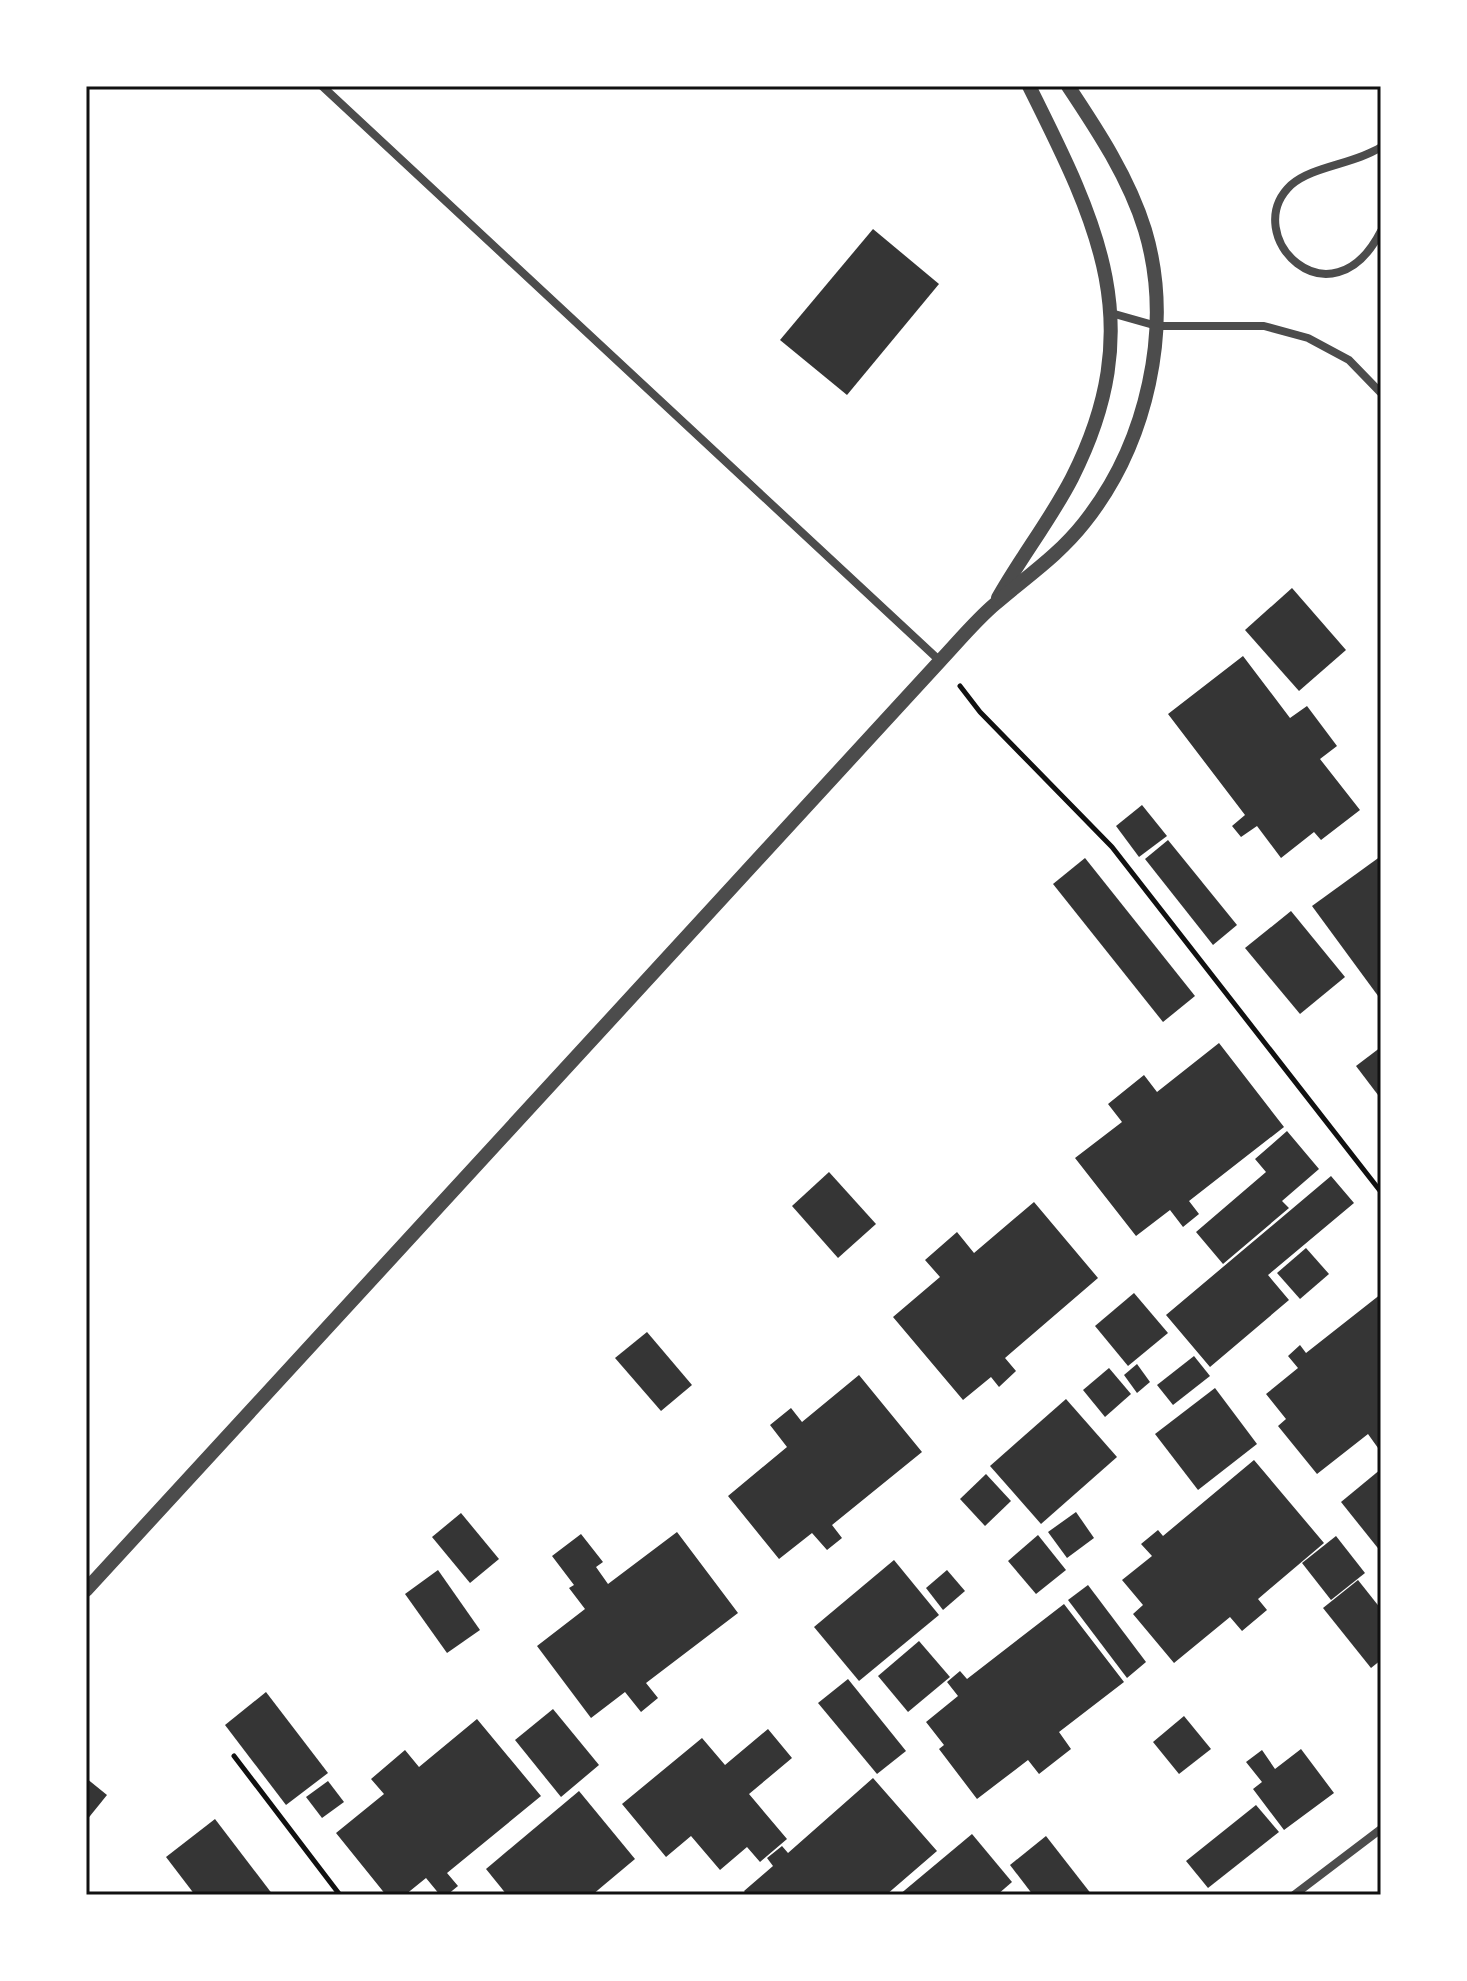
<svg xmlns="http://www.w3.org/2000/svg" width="1467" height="1981" viewBox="0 0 1467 1981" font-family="'PT Sans Narrow',sans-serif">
  <rect width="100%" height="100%" fill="#fff"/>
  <g fill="#353535">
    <path d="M873 229 939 284 847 395 780 340Z"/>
    <path d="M1292 588 1346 650 1299 691 1245 630Z"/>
    <path d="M1243 656 1290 718 1307 706 1337 746 1320 759 1360 810 1321 840 1314 832 1281 858 1257 826 1241 837 1232 826 1245 815 1168 714Z"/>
    <path d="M1142 805 1167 836 1139 857 1116 826Z"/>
    <path d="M1168 840 1237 925 1213 945 1145 859Z"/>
    <path d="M1381 856V1000L1312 906Z"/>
    <path d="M1085 858 1195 996 1163 1022 1053 884Z"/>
    <path d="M1291 911 1345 977 1300 1014 1245 948Z"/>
    <path d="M1219 1043 1284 1127 1189 1201 1199 1214 1183 1227 1170 1210 1136 1236 1075 1158 1122 1122 1108 1104 1144 1075 1157 1092Z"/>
    <path d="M1381 1047V1093L1378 1095 1356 1066Z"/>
    <path d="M1287 1131 1319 1169 1282 1201 1289 1208 1223 1264 1196 1232 1266 1172 1255 1159Z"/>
    <path d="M829 1172 876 1224 838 1258 792 1206Z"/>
    <path d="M1331 1176 1354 1203 1268 1275 1289 1300 1210 1367 1166 1315Z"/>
    <path d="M1034 1202 1098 1278 1005 1358 1016 1371 999 1387 991 1377 963 1400 893 1317 940 1277 925 1260 957 1232 974 1253Z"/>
    <path d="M1306 1248 1329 1274 1300 1299 1277 1273Z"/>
    <path d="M1134 1293 1168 1333 1128 1366 1095 1326Z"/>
    <path d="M1381 1294V1445L1378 1448 1368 1434 1317 1474 1278 1426 1286 1419 1266 1394 1298 1368 1288 1356 1300 1345 1306 1353Z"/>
    <path d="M647 1332 692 1385 661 1411 615 1358Z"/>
    <path d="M1194 1356 1210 1376 1173 1405 1157 1385Z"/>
    <path d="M1137 1364 1150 1382 1137 1393 1124 1375Z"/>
    <path d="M1109 1368 1131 1394 1105 1417 1083 1390Z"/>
    <path d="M859 1375 922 1452 832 1525 842 1538 827 1550 812 1533 779 1559 728 1496 787 1447 770 1425 791 1408 802 1422Z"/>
    <path d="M1215 1388 1257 1444 1198 1490 1155 1434Z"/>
    <path d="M1066 1399 1117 1457 1041 1524 990 1466Z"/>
    <path d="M1254 1460 1324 1543 1258 1599 1267 1610 1242 1631 1230 1617 1174 1663 1133 1614 1143 1605 1122 1580 1152 1556 1141 1544 1158 1530 1163 1536Z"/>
    <path d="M1381 1469V1552L1341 1502Z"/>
    <path d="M986 1474 1011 1501 985 1526 960 1499Z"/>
    <path d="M1076 1512 1094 1538 1067 1558 1048 1532Z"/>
    <path d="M461 1513 499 1559 470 1583 432 1537Z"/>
    <path d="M677 1532 738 1613 646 1683 658 1698 641 1712 625 1692 591 1718 537 1646 585 1609 569 1588 574 1585 552 1556 581 1534 603 1562 596 1567 608 1584Z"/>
    <path d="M1038 1535 1066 1570 1036 1594 1008 1561Z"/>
    <path d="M1336 1536 1365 1573 1331 1600 1302 1563Z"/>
    <path d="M894 1560 939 1615 859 1681 814 1627Z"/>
    <path d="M438 1570 480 1630 447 1653 405 1594Z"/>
    <path d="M947 1570 965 1591 943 1610 926 1588Z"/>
    <path d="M1358 1580 1381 1609V1660L1371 1668 1323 1608Z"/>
    <path d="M1088 1585 1146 1662 1127 1678 1068 1600Z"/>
    <path d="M1064 1604 1124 1682 1059 1732 1071 1749 1039 1774 1028 1760 977 1799 939 1749 944 1745 926 1722 958 1696 947 1682 960 1671 967 1679Z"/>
    <path d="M919 1641 950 1677 908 1712 878 1676Z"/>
    <path d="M848 1679 906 1751 877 1774 818 1703Z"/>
    <path d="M266 1692 328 1773 286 1805 225 1725Z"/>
    <path d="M553 1709 599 1765 561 1797 515 1740Z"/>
    <path d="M1184 1716 1211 1749 1179 1774 1153 1742Z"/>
    <path d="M477 1719 541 1796 447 1873 458 1886 447 1895H440L426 1878 405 1895H386L336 1833 384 1794 371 1779 405 1750 419 1767Z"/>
    <path d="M768 1729 792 1758 749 1794 787 1839 760 1862 747 1847 720 1870 691 1836 666 1857 622 1804 702 1738 725 1765Z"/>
    <path d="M1301 1749 1334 1793 1284 1830 1253 1789 1262 1782 1246 1762 1262 1750 1275 1769Z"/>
    <path d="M86 1778 107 1795 86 1821Z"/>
    <path d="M873 1778 937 1851 886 1895H747L744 1891 773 1866 767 1858 782 1846 788 1853Z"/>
    <path d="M328 1781 344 1802 322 1818 306 1797Z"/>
    <path d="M579 1791 635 1859 592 1895H507L486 1869Z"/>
    <path d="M1256 1805 1279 1832 1208 1888 1186 1861Z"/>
    <path d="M215 1819 273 1895H195L166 1857Z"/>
    <path d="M972 1834 1012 1882 997 1895H899Z"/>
    <path d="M1046 1836 1092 1895H1033L1010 1865Z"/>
  </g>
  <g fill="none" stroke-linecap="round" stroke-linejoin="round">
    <g stroke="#111" stroke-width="5">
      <path d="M960 686 980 712 1112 847 1381 1192"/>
      <path d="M234 1756 340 1895"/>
    </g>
    <g stroke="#4c4c4c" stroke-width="8">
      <path d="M322 86 940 661"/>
      <path d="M1381 147C1355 164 1312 166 1291 185 1238 235 1331 329 1381 231"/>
      <path d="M1111 313 1157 326H1264L1308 338 1349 360 1381 393"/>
      <path d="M1294 1895 1381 1829"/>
    </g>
    <g stroke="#4c4c4c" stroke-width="14">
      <path d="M998 598C1021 557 1051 519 1072 478 1149 326 1099 226 1029 86"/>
      <path d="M86 1590 940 661C958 642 975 621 995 604 1026 577 1058 556 1084 523 1147 444 1174 327 1145 230 1129 178 1098 131 1068 86"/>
    </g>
  </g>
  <rect width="1467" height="1981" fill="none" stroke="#ffffff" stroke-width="176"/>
  <rect x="88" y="88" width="1291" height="1805" fill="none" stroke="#111" stroke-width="3"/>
</svg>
